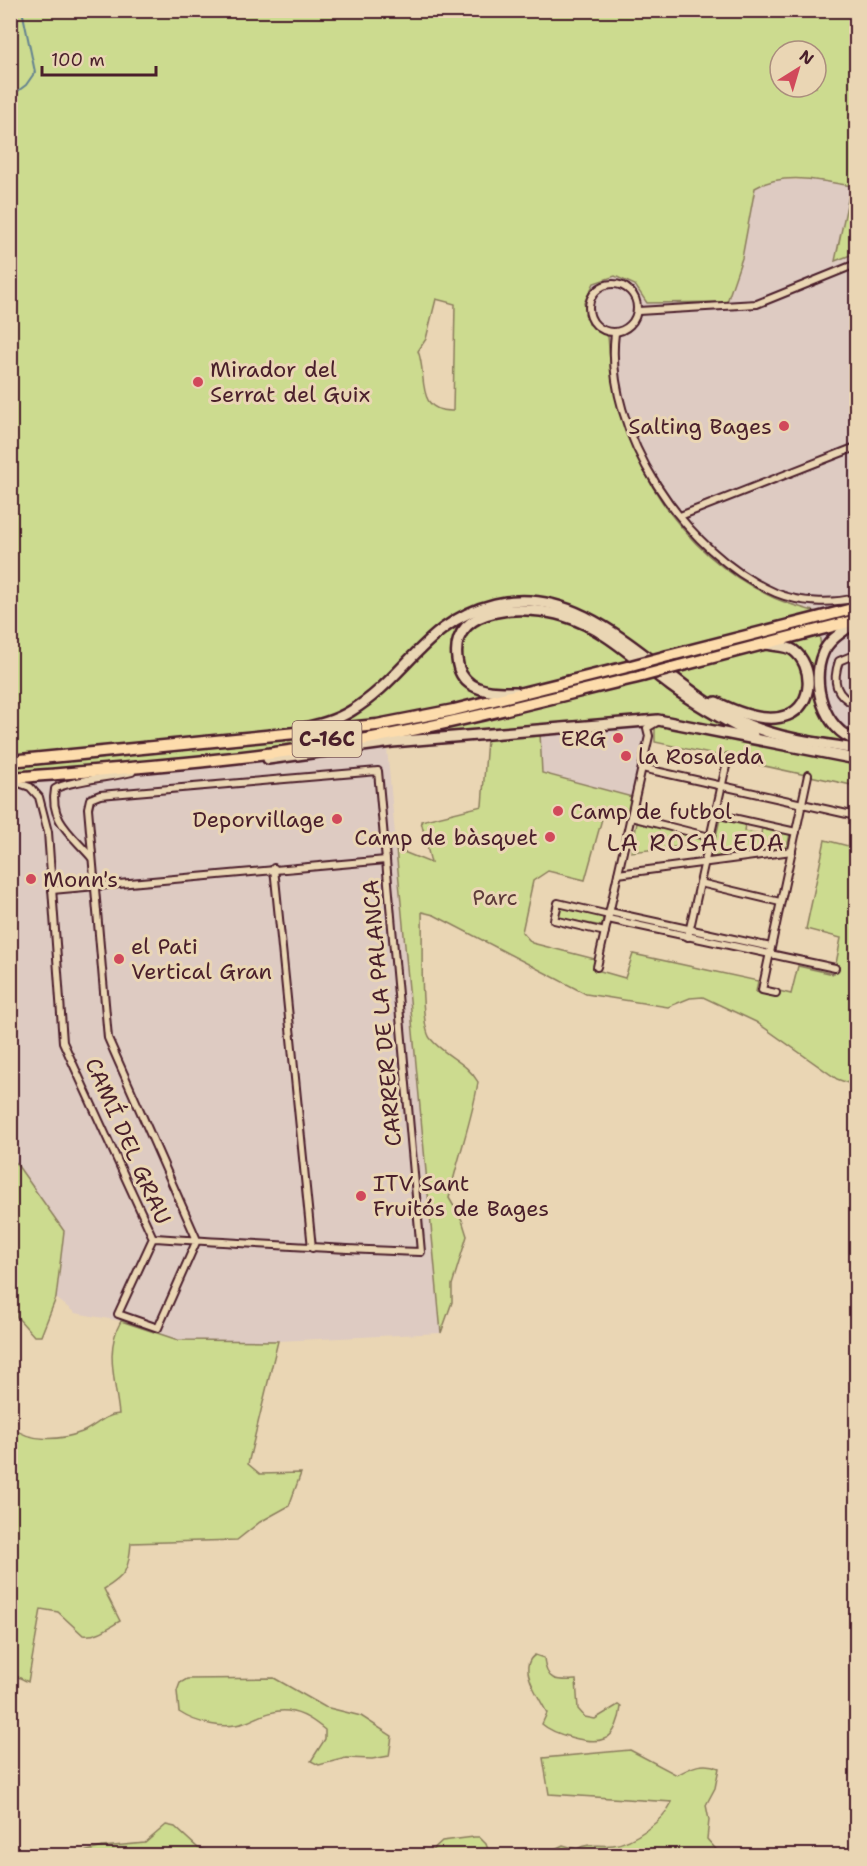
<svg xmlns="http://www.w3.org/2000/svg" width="867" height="1866" viewBox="0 0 867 1866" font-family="'Shantell Sans',sans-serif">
  <rect width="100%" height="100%" fill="#ead6b4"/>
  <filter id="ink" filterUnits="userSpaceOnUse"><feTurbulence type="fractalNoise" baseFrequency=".0167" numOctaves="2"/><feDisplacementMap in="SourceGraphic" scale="12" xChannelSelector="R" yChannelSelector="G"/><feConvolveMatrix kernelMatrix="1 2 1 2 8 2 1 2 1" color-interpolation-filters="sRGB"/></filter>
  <g filter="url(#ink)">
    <g fill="#decbc2">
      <path d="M770 180H816L851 186 835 261 856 253V737L835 734 819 710 815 696 814 667 821 647 816 612 768 595 728 569 690 538 661 503 641 469 619 413 611 377 608 336 594 330 584 310 586 296 594 283 615 276 635 285 643 298 727 302 742 258 755 188Z"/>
      <path d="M643 726 645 739 632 797 542 773 540 733Z"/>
      <path d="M387 748 441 1333 278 1341 178 1340 121 1321 75 1313 56 1298 64 1230 11 1156V784Z"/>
    </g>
    <g fill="#ccdb8f" stroke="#8b7d5d" stroke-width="1.5" fill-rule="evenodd">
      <path d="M10 11H856V253L835 261 851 186C820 180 783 172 755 188L742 258 727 302 647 303 635 285 615 276 594 283 584 303 589 324 608 336C613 443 670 547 768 595 783 603 800 607 816 612L821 647 814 667 815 696 819 710 835 734 856 737V786L655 742V725L540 733 542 773 632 797 628 813 605 808 585 880 548 871 533 881 522 932 532 943 595 959 593 969 625 978 633 954 758 981 756 992 777 997 779 991 791 994 798 966 834 974 841 938 806 929 825 840 856 848V1086L837 1079 756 1022 703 997 690 998 668 1007 586 994 434 915 422 912C423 935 419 1023 430 1038 444 1056 467 1062 478 1082 472 1121 457 1159 449 1198L462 1220 467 1236 452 1285V1302L441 1333 396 849 431 863 421 821 482 806 487 739 447 740 11 784ZM780 51H816V87H780ZM436 299 455 304 453 411C414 412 428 376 418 351L426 339Z"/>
      <path d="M720 819 745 824 744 831 761 834 762 827 790 834 787 848H784L783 844 776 845V849L711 857Z"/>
      <path d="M637 823 705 838 703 844 631 852Z"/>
      <path d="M562 907 603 916 602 926 559 918Z"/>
      <path d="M11 1156 64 1231 56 1298 41 1336H34L17 1317 11 1289Z"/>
      <path d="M121 1321 178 1340 278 1341 248 1464 260 1474 301 1473 289 1506 260 1522 237 1540 131 1543C129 1569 126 1576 104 1589L120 1621C109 1627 97 1637 83 1635L58 1612 41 1609 28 1682 10 1673 11 1427C30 1442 59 1441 82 1432 96 1426 104 1415 119 1414 116 1382 104 1351 121 1321Z"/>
      <path d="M535 1655 544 1658C546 1682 557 1681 576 1680L578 1709 585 1717 595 1719 618 1705 621 1707C620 1717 615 1736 604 1739 590 1745 553 1734 542 1724L547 1713C540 1698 516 1667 535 1655Z"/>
      <path d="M274 1678 325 1707 361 1716 392 1736 389 1756 372 1759 346 1758 319 1765 311 1761 325 1739V1730C314 1721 303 1713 288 1711 274 1709 259 1717 247 1722 226 1730 197 1724 179 1712L177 1691 180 1683 187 1679Z"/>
      <path d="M630 1750 677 1775C691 1767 703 1761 719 1768L715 1788 706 1805 709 1820 707 1839 721 1855H542L563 1845 577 1849C589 1842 599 1847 613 1845 634 1842 663 1821 672 1802L549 1794 543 1758Z"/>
      <path d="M166 1825 175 1827 198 1848 220 1854 72 1855 103 1847 145 1843Z"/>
      <path d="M474 1837H479L486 1844 490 1855H427L442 1841Z"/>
    </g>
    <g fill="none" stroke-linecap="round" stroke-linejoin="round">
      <path stroke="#658390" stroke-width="2" d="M10 97 26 85 35 72 22 10"/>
      <g stroke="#4a1f2b" stroke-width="10">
        <g id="minor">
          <circle cx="613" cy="308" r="24"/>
          <path d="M638 311 757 304 856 264"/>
          <path d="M615 333C603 431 686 555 776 593 800 603 831 604 856 598"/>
          <path d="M680 516 856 447"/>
          <path d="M856 654 839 661C832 682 835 695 856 705"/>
          <path d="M642 768 856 816"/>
          <path d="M13 781 30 787 39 797 48 832 63 1042 153 1238 118 1314 158 1328 197 1240 108 1038 88 808 90 799 100 795 378 771 421 1252C332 1249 243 1243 153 1238"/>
          <path d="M715 814 796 832"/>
          <path d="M631 817 710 837"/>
          <path d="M91 857C72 835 49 820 55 789 66 781 113 777 132 772"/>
          <path d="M274 868 312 1248"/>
          <path d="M618 874 792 851"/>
          <path d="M700 883 780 902"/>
          <path d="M52 890 386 860"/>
          <path d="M610 912 771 947"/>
          <path d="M608 919 835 968"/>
          <path d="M605 932 554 920 558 903 609 915"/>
          <path d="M688 937 728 757"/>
          <path d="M597 967 649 736 647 728 659 721"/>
          <path d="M776 993 762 990 808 775"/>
        </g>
      </g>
      <g stroke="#4a1f2b" stroke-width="14">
        <g id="secondary">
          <path d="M856 622C844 631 829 639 823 653 810 683 824 730 856 740"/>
          <path d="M516 692C500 692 486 693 472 685 462 679 458 670 457 659 450 603 529 605 564 616 605 628 637 661 671 686 697 705 724 720 753 735"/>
          <path d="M716 702C736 712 766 724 788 715 814 705 814 665 793 650 787 646 774 646 766 644"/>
          <path d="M300 729C318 725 335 721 351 711 407 677 425 621 495 604 588 582 657 677 730 716 769 738 813 742 856 749"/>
          <path d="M268 759 392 742 658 720 856 759"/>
        </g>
      </g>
      <g stroke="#4a1f2b" stroke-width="15">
        <g id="primary">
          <path d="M668 656 856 608"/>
          <path d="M679 666 856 620"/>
          <path d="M10 761 377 725 454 710 631 666"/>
          <path d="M10 778C129 768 250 760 367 739 460 722 550 698 642 676"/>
        </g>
      </g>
      <use href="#minor" stroke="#ead6b4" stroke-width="6"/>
      <use href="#secondary" stroke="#ead6b4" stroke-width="9"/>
      <use href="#primary" stroke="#fddcac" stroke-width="10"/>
      <g stroke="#4a1f2b" stroke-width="15" stroke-linecap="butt">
        <g id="primary-bridge">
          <path d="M631 666 668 656"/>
          <path d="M642 676 679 666"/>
        </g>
      </g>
      <use href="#primary-bridge" stroke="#fddcac" stroke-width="10"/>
    </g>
  </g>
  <g fill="#d1495b" stroke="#ead6b4" stroke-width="2">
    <circle cx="198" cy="382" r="6"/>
    <circle cx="784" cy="426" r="6"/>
    <circle cx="618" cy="738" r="6"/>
    <circle cx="626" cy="756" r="6"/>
    <circle cx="558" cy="811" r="6"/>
    <circle cx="337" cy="819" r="6"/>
    <circle cx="550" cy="837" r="6"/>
    <circle cx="31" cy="879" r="6"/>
    <circle cx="119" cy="959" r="6"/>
    <circle cx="361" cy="1196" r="6"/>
  </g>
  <g text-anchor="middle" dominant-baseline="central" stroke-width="6" stroke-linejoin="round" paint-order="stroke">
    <rect fill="#ead6b4" stroke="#7a5654" stroke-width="1.5" x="292.5" y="721" width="69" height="36" rx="4.5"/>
    <g font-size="21" font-weight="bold" fill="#4a1f2b">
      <text x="327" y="739">C-16C</text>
    </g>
    <g font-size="22" fill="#4a1f2b" stroke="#ead6b4" text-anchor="start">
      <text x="210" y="369">Mirador del<tspan x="210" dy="25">Serrat del Guix</tspan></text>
      <text x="772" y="426" text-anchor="end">Salting Bages</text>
      <text x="606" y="738" text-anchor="end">ERG</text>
      <text x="638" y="756">la Rosaleda</text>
      <text x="570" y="811">Camp de futbol</text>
      <text x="325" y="819" text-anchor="end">Deporvillage</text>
      <text x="538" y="837" text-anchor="end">Camp de bàsquet</text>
      <text x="43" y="879">Monn's</text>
      <text x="131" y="946">el Pati<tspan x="131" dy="25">Vertical Gran</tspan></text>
      <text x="373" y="1183">ITV Sant<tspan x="373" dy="25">Fruitós de Bages</tspan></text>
    </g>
    <g font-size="22" fill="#5e3b3a" stroke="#ead6b4">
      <text x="495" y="897">Parc</text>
    </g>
    <g font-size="22" fill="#4a1f2b" stroke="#ead6b4">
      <text transform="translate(382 1013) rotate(-95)">CARRER DE LA PALANCA</text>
      <text transform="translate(128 1141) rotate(66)">CAMÍ DEL GRAU</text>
    </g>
    <g font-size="24" letter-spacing="1.5" fill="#4a1f2b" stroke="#ead6b4">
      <text x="696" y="843">LA ROSALEDA</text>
    </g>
  </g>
  <rect width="867" height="1866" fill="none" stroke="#ead6b4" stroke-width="36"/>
  <rect x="18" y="18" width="831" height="1830" fill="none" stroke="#4a1f2b" stroke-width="2" filter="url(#ink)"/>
  <g transform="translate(798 69) rotate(37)"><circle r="28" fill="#ead6b4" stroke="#aa8d7d" stroke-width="1.5"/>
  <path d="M0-4.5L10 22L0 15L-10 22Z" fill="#d1495b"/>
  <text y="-9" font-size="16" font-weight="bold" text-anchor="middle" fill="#4a1f2b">N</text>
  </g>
  <path d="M42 66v9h114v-9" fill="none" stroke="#4a1f2b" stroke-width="3"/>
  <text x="51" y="66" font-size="18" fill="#4a1f2b" stroke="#ead6b4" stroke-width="4.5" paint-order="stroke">100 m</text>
</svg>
